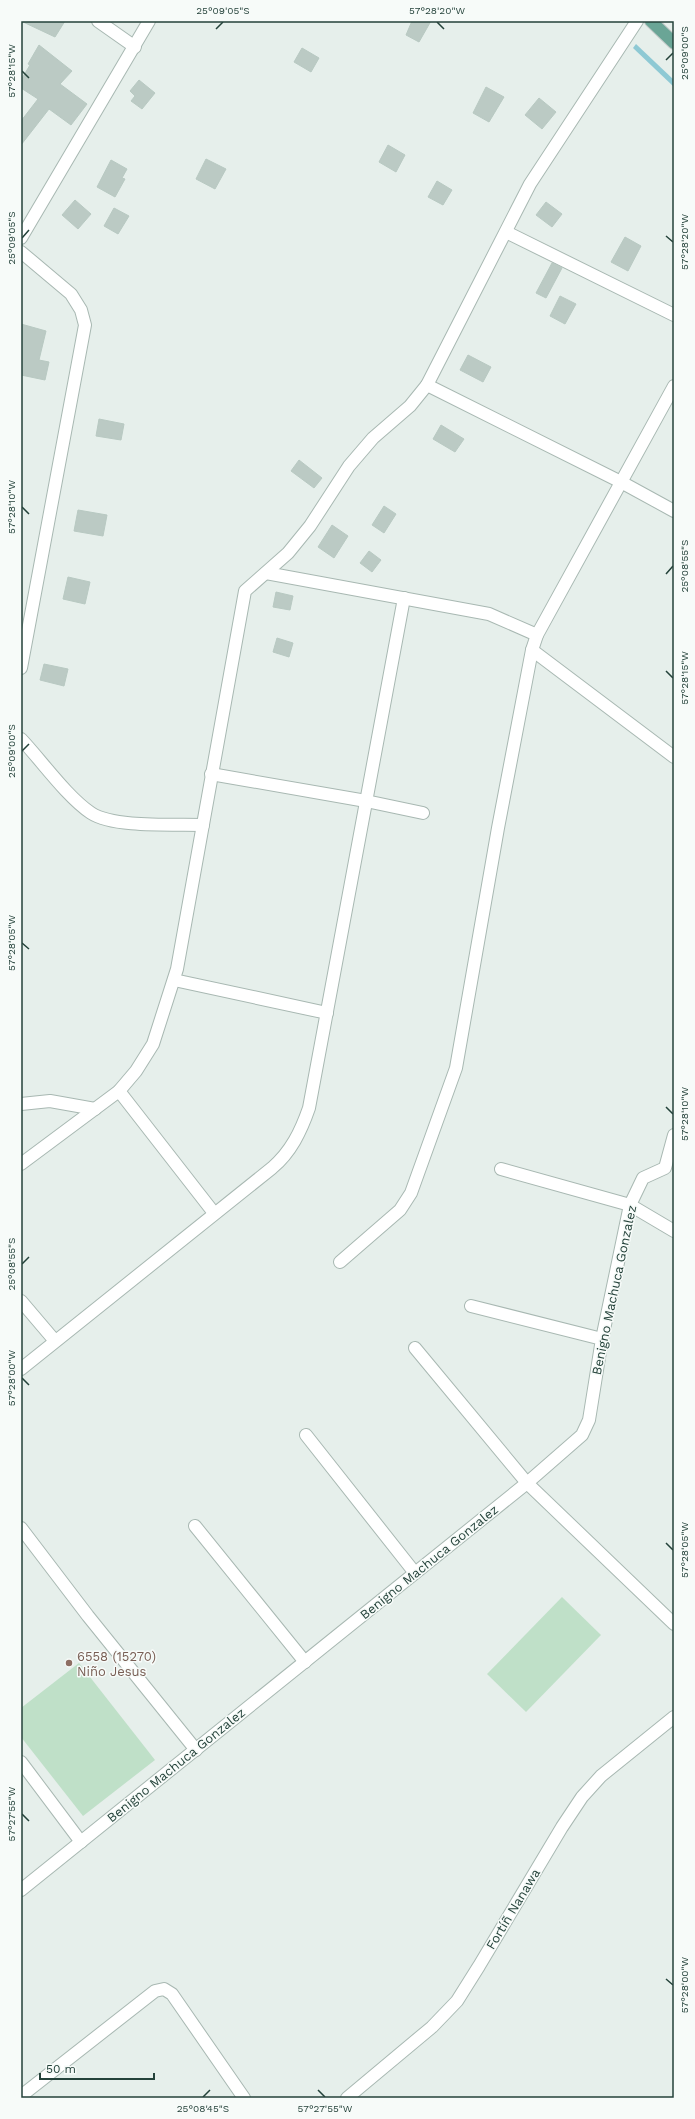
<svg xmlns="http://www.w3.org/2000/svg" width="695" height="2119" viewBox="0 0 695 2119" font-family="'Work Sans',sans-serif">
  <rect width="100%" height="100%" fill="#e6efeb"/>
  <g fill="#bfe0c8">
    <path d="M562 1597 601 1635 526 1712 487 1674Z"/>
    <path d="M79 1663 155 1760 83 1816 21 1737V1708Z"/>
  </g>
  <path fill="#8ec9d4" d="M636 44 674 80V87L633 48Z"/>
  <g fill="#bbcac4" stroke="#b8c9c2">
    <path d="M21 21H65L55 37Z"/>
    <path d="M412 21H431L419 42 406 35Z"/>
    <path d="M39 45 72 71 60 84 87 104 71 125 49 109 21 145V121L38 99 21 88V80L30 65 28 64Z"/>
    <path d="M302 48 319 58 311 72 294 62Z"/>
    <path d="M139 80 155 93 142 109 131 101 135 96 130 91Z"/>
    <path d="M486 87 504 97 489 122 473 113Z"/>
    <path d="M539 98 556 112 542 129 525 115Z"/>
    <path d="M388 145 405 155 396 172 379 162Z"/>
    <path d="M206 159 226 169 215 189 196 179Z"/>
    <path d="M111 160 127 169 122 178 125 179 115 197 97 187Z"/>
    <path d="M437 181 452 190 443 205 428 197Z"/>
    <path d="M75 200 91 214 78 229 62 215Z"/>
    <path d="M546 202 562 214 552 227 536 215Z"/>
    <path d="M114 208 129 216 118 234 104 226Z"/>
    <path d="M625 237 641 246 628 271 611 262Z"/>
    <path d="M552 263 562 268 546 298 536 293Z"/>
    <path d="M560 296 576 304 565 324 550 316Z"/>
    <path d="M21 324 46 331 39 360 49 362 45 380 21 375Z"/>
    <path d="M468 355 491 367 483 382 460 370Z"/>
    <path d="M99 419 124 424 121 440 96 436Z"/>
    <path d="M441 425 464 439 455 452 433 439Z"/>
    <path d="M299 460 322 478 314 488 291 471Z"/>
    <path d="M384 506 396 514 384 533 372 525Z"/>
    <path d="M78 510 107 515 103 536 74 531Z"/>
    <path d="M332 525 348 536 334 558 318 547Z"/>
    <path d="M369 551 381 560 372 572 360 563Z"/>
    <path d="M68 577 90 582 85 604 63 599Z"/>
    <path d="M276 592 293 596 290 610 273 607Z"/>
    <path d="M277 638 293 643 289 657 273 652Z"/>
    <path d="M44 664 68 669 64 686 40 680Z"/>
  </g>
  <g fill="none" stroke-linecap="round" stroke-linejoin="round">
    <g stroke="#a8b8b2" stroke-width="14">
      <g id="minor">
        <path d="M98 21 135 47"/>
        <path d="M506 232 674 315"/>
        <path d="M21 238 149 21"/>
        <path d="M21 252 71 294 81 310 85 325 21 668"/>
        <path d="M427 385 621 482 674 511"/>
        <path d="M266 573 489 614 537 635"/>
        <path d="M532 650 674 757"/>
        <path d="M21 739C41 760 67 797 91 813 114 828 174 824 203 825"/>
        <path d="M211 774 366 801 423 813"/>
        <path d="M174 980 327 1013"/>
        <path d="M119 1091 214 1213"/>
        <path d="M21 1104 50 1101 95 1109"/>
        <path d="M21 1164 119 1091 136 1071 153 1044 177 969 245 591 288 553 310 526 349 466 373 438 410 406 427 385 530 184 637 21"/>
        <path d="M501 1169 630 1205 674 1231"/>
        <path d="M340 1262 400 1210 411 1193 456 1068 498 828 532 650 537 635 674 386"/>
        <path d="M21 1301 55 1341"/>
        <path d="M471 1306 602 1339"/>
        <path d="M415 1348 527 1483 674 1624"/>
        <path d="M21 1369 272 1168C291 1152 301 1131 309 1108L404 598"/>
        <path d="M306 1435 415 1573"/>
        <path d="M195 1526 305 1662"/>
        <path d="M21 1528 88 1616 196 1750"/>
        <path d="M21 1762 81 1842"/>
        <path d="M21 1890 527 1483 582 1435 589 1420 602 1339 630 1205 643 1178 665 1168 674 1135"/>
        <path d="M21 2096 155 1991 164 1989 172 1994 244 2098"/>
        <path d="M347 2098 432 2027 457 2001 479 1966 562 1827 582 1797 601 1776 674 1717"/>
      </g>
    </g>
    <g stroke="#c2cac8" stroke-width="14">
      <path id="major" d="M651 21 674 43"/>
    </g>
    <use href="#minor" stroke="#fff" stroke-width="12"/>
    <use href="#major" stroke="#6aa596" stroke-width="12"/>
  </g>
  <path fill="none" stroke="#24423a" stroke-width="1.5" d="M437 22 444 29M216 29 223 22M666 60 673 53M22 71 29 78M666 236 673 242M22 238 29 230M22 507 29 514M666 574 673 566M666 671 673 678M22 751 29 744M22 943 29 949M666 1107 673 1114M22 1264 29 1257M22 1378 29 1385M666 1543 673 1550M22 1814 29 1821M666 1979 673 1985M318 2090 325 2097M203 2097 210 2090"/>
  <circle fill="#8d6e63" stroke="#f7fbf9" stroke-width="1.5" cx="69" cy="1663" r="4"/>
  <g text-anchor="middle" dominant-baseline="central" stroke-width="3" stroke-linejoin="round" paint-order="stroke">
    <g font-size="13" fill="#24423a" stroke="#f7fbf9">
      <text transform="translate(614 1290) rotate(-78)">Benigno Machuca Gonzalez</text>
      <text transform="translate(429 1562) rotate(-39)">Benigno Machuca Gonzalez</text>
      <text transform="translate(176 1765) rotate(-39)">Benigno Machuca Gonzalez</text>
      <text transform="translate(513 1909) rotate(-59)">Fortíñ Nanawa</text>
    </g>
    <g font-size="13" fill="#785e54" stroke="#f7fbf9" text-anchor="start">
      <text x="77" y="1656">6558 (15270)<tspan x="77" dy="15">Niño Jesus</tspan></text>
    </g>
  </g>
  <rect width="695" height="2119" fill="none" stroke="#f7fbf9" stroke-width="44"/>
  <path d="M40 2073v6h114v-6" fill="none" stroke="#24423a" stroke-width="2"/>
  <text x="46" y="2073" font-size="12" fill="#24423a" stroke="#f7fbf9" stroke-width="3" paint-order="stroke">50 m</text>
  <rect x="22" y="22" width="651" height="2075" fill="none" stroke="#24423a" stroke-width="1.5"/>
  <g font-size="10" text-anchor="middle" fill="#24423a">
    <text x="223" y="14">25°09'05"S</text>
    <text x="437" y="14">57°28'20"W</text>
    <text transform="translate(684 53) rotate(-90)" y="4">25°09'00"S</text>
    <text transform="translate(11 71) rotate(-90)" y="4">57°28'15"W</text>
    <text transform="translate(11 238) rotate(-90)" y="4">25°09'05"S</text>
    <text transform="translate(684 242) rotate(-90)" y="4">57°28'20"W</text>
    <text transform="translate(11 507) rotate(-90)" y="4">57°28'10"W</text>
    <text transform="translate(684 566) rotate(-90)" y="4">25°08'55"S</text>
    <text transform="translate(684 678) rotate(-90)" y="4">57°28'15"W</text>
    <text transform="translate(11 751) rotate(-90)" y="4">25°09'00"S</text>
    <text transform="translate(11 943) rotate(-90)" y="4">57°28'05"W</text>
    <text transform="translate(684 1114) rotate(-90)" y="4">57°28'10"W</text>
    <text transform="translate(11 1264) rotate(-90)" y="4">25°08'55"S</text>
    <text transform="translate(11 1378) rotate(-90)" y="4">57°28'00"W</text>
    <text transform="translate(684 1550) rotate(-90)" y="4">57°28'05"W</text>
    <text transform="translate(11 1814) rotate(-90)" y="4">57°27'55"W</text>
    <text transform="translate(684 1985) rotate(-90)" y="4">57°28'00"W</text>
    <text x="203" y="2112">25°08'45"S</text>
    <text x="325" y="2112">57°27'55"W</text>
  </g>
</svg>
